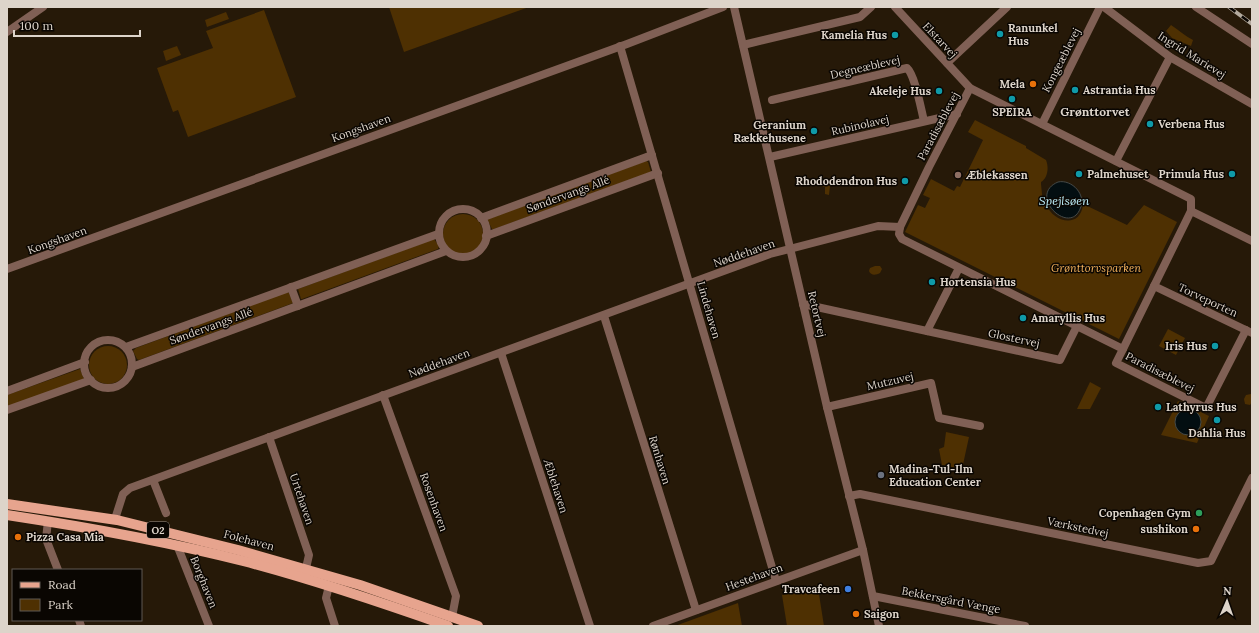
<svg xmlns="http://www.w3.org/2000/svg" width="1259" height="633" viewBox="0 0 1259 633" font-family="Lora,serif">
  <rect width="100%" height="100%" fill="#261908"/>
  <g fill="#4e3002">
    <path d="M389 7H529L404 52Z"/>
    <path d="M264 10 296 97 188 137 178 110 173 112 157 68 213 48 206 31Z"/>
    <path d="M226 12 229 19 207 27 205 20Z"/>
    <path d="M1171 25C1179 30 1185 36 1193 40L1191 46 1172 38 1166 31Z"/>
    <path d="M177 46 181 55 166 61 163 51Z"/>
    <path d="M975 120 1026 146V148L1046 160C1049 167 1048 178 1041 182V184L1043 204H1046C1053 223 1081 229 1083 204L1127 225 1144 205 1177 222 1119 339 905 232 918 205 925 208 930 198 923 195 931 179 954 191 957 186 960 187 983 140 968 132Z"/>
    <path d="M646 161 648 162 651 172 494 229H492L488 221V219Z"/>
    <path d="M827 180 832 181 830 186 829 195 825 194V187L818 186 816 182Z"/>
    <circle cx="463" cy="234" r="20"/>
    <path d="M434 239 439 246 438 249 302 299H301L298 289Z"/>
    <path d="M875 266H880L882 269 880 273C876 275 871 276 869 271L870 268Z"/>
    <path d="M287 292 289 293 293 303 139 360 137 359 133 351 136 348Z"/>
    <path d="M1168 329 1185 338 1176 355 1159 346Z"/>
    <circle cx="108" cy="365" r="19"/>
    <path d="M80 369 84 379 7 407V395Z"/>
    <path d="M1090 382 1101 388 1090 409H1077Z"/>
    <path d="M1251 394 1252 402 1250 405 1245 404 1244 399 1246 395Z"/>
    <path d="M1178 401 1209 416 1197 443 1161 435Z"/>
    <path d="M946 432 969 437 962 469 942 465 939 449 944 447Z"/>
    <path d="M818 588 824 626H787L782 595Z"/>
    <path d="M738 603 742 626H675Z"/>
  </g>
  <g fill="#030e11" stroke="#444948">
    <path d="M1058 182C1072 179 1087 195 1080 209 1069 236 1027 195 1058 182Z"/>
    <circle cx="1188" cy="422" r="13"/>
  </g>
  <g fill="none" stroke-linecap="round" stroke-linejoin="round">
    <g stroke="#806055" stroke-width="8">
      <path d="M895 7 970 88 1191 199V211L1123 349"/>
      <path d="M1104 7 1170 57 1252 104"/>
      <path d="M1196 7 1252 44"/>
      <path d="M7 32 43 7"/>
      <path d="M743 45 860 17 871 7"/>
      <path d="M620 46 776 581"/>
      <path d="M947 63 1007 7"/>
      <path d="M970 88 929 167 900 227 899 234 902 239 1123 349 1116 363 1206 408 1246 330"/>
      <path d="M772 100 907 68C915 75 921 109 924 121"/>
      <path d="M1042 124 1100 7"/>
      <path d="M770 157 957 114"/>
      <path d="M1116 161 1170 57"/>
      <circle cx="463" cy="233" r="24"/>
      <path d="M1191 211 1252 241"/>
      <path d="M481 218 652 155"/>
      <path d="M486 236 658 173"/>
      <path d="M7 269 627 44 723 7"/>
      <path d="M1154 286 1252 333"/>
      <path d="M291 287 298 306"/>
      <path d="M803 304 1060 360 1077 326"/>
      <path d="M604 316 696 610"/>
      <path d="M927 331 959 268"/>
      <circle cx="108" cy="364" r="24"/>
      <path d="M126 347 438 234"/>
      <path d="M501 353 590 626"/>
      <path d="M132 367 446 251"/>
      <path d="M7 391 85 362"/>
      <path d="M383 395 456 596 452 617"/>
      <path d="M827 407 931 383 939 418 980 426"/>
      <path d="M7 410 91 380"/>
      <path d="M269 437 309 555 306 568"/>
      <path d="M153 480 166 513"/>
      <path d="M849 496 860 494 1198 563 1211 561 1252 478"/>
      <path d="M115 519 123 494 130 488 770 254 878 226 900 227"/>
      <path d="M48 521 46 539 58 570"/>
      <path d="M177 545 209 626"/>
      <path d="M329 586 326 598 335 626"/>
      <path d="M873 596 1025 626"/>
      <path d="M79 620 81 626"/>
      <path d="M653 626 863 550"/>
    </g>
    <path stroke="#806055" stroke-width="8" d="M734 7 827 407 863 550 879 626"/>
    <g stroke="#e7a48e" stroke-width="10">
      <path d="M7 504 117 520 238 550 360 585 478 626"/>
      <path d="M7 515C86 527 165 541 243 561 312 579 380 602 448 626"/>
    </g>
    <g stroke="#b3aa9e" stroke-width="4">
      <path id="rail" d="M1229 7 1252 24"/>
    </g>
    <use href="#rail" stroke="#0a0602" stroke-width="2.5" stroke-dasharray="8" stroke-linecap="butt"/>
  </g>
  <g fill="#0f9aa8" stroke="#0a0602" stroke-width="1.5">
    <circle cx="1000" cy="34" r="4"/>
    <circle cx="895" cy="35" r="4"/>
    <circle cx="1075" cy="90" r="4"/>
    <circle cx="939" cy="91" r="4"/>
    <circle cx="1012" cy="99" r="4"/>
    <circle cx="1150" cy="124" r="4"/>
    <circle cx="814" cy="131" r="4"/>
    <circle cx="1079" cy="174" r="4"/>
    <circle cx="1232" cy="174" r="4"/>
    <circle cx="905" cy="181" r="4"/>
    <circle cx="932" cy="282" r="4"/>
    <circle cx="1023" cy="318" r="4"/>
    <circle cx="1215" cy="346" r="4"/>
    <circle cx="1158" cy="407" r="4"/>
    <circle cx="1217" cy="420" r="4"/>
  </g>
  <g fill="#e8710a" stroke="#0a0602" stroke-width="1.5">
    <circle cx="1033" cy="84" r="4"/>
    <circle cx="1196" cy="529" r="4"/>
    <circle cx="18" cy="537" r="4"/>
    <circle cx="856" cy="614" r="4"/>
  </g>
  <circle fill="#8d6e63" stroke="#0a0602" stroke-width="1.5" cx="958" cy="175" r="4"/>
  <circle fill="#6b7280" stroke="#0a0602" stroke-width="1.5" cx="881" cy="475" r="4"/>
  <circle fill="#2e9e5b" stroke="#0a0602" stroke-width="1.5" cx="1199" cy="513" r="4"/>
  <circle fill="#3f7fe0" stroke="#0a0602" stroke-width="1.5" cx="848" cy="589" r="4"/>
  <g text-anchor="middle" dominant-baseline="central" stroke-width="3" stroke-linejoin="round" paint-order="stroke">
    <rect fill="#0a0602" stroke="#9e968e" stroke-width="1" x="147" y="522" width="22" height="16" rx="3"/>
    <g font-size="10" font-weight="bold" fill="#ddd4ca">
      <text x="158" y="530">O2</text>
    </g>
    <g font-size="11" font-weight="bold" fill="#ddd4ca" stroke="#0a0602" text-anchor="start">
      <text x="1008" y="28">Ranunkel<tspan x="1008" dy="13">Hus</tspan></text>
      <text x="887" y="35" text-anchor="end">Kamelia Hus</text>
      <text x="1025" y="84" text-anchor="end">Mela</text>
      <text x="1083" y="90">Astrantia Hus</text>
      <text x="931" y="91" text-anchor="end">Akeleje Hus</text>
      <text x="1012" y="112" text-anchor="middle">SPEIRA</text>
      <text x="1158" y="124">Verbena Hus</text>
      <text x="806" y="125" text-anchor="end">Geranium<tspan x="806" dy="13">Rækkehusene</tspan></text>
      <text x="1087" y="174">Palmehuset</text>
      <text x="1224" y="174" text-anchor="end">Primula Hus</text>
      <text x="966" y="175">Æblekassen</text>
      <text x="897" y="181" text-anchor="end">Rhododendron Hus</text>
      <text x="940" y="282">Hortensia Hus</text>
      <text x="1031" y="318">Amaryllis Hus</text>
      <text x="1207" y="346" text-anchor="end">Iris Hus</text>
      <text x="1166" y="407">Lathyrus Hus</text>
      <text x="1217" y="433" text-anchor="middle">Dahlia Hus</text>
      <text x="889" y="469">Madina-Tul-Ilm<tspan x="889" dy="13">Education Center</tspan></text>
      <text x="1191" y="513" text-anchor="end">Copenhagen Gym</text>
      <text x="1188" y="529" text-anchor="end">sushikon</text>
      <text x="26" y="537">Pizza Casa Mia</text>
      <text x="840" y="589" text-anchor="end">Travcafeen</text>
      <text x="864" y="614">Saigon</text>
    </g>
    <g font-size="11" fill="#ddd4ca" stroke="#0a0602">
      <text transform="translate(940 40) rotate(47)">Elstarvej</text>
      <text transform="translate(1192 55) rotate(32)">Ingrid Marievej</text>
      <text transform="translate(1061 60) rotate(-63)">Kongeæblevej</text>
      <text transform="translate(865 67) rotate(-13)">Degneæblevej</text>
      <text transform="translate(860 125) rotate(-13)">Rubinolavej</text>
      <text transform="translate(938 126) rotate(-62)">Paradisæblevej</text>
      <text transform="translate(361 128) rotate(-20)">Kongshaven</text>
      <text transform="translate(568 194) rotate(-20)">Søndervangs Allé</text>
      <text transform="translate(57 240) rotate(-20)">Kongshaven</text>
      <text transform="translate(744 253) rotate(-19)">Nøddehaven</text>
      <text transform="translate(1208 300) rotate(25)">Torveporten</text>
      <text transform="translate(709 310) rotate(74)">Lindehaven</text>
      <text transform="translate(817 314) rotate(77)">Retortvej</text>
      <text transform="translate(211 326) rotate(-20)">Søndervangs Allé</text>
      <text transform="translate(1014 338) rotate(12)">Glostervej</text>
      <text transform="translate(439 363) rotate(-20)">Nøddehaven</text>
      <text transform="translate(1160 372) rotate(27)">Paradisæblevej</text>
      <text transform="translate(890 381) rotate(-13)">Mutzuvej</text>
      <text transform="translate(660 460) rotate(73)">Rønhaven</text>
      <text transform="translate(556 486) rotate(72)">Æblehaven</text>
      <text transform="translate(302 499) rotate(71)">Urtehaven</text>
      <text transform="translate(434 502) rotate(70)">Rosenhaven</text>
      <text transform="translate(1078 527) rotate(12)">Værkstedvej</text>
      <text transform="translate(249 540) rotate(15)">Folehaven</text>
      <text transform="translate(754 577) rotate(-20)">Hestehaven</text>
      <text transform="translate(204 582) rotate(68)">Borghaven</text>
      <text transform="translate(951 600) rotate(11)">Bekkersgård Vænge</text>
    </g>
    <g font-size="11" font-style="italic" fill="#f8b55d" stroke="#0a0602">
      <text x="1096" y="268">Grønttorvsparken</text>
    </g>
    <g font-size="12" font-weight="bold" fill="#ddd4ca" stroke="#0a0602">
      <text x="1095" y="111">Grønttorvet</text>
    </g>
    <g font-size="12" font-style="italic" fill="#bcedf8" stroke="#0a0602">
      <text x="1064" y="200">Spejlsøen</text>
    </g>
  </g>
  <rect width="1259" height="633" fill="none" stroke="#ddd4ca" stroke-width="16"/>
  <rect x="12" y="569" width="130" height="52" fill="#0a0602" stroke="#5e5852"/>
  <rect x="20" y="582" width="20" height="6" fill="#e7a48e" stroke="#5e5852"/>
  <text x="48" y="589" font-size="12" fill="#ddd4ca">Road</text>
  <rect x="20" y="599" width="20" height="12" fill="#4e3002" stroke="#5e5852"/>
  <text x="48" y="609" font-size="12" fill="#ddd4ca">Park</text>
  <g transform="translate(1227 601) rotate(2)" stroke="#0a0602" stroke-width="3" paint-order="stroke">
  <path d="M0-3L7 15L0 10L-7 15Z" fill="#ddd4ca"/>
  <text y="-6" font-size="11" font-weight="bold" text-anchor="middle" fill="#ddd4ca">N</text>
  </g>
  <path d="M14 30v6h126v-6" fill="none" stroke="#ddd4ca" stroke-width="2"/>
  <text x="20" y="30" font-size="12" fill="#ddd4ca" stroke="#0a0602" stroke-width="3" paint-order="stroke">100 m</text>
</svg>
